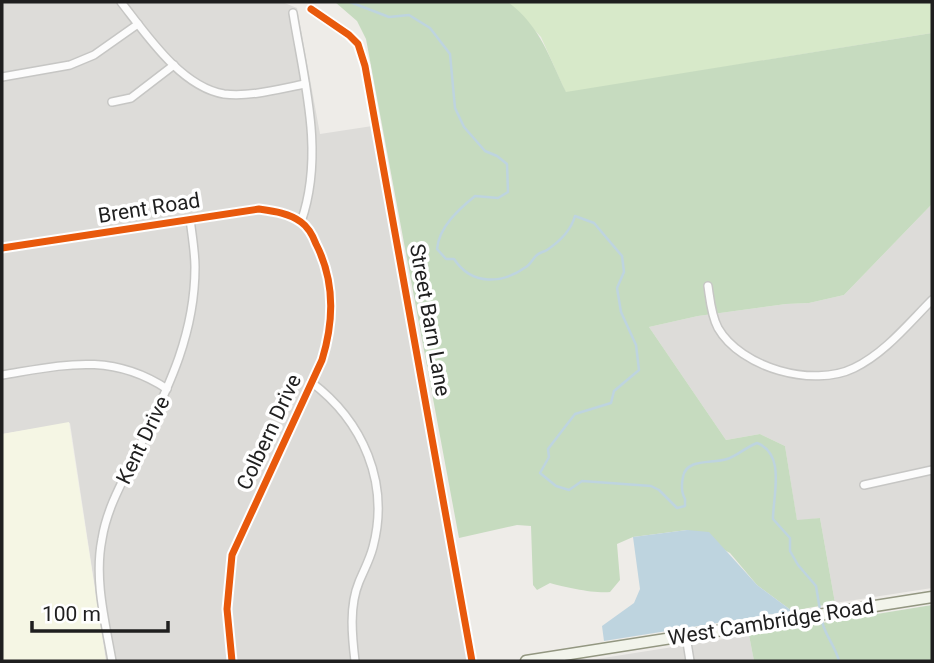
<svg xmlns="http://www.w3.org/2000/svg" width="934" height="663" viewBox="0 0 934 663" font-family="Roboto,sans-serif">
  <rect width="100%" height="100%" fill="#eeece8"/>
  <g fill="#dddcd9">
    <path d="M2 2H282L297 8 320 134 379 125 477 661H106L70 423 2 434Z"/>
    <path d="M932 204V588L835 603 820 518 797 521 785 446 760 434 726 440 649 327 698 316 786 304 809 303 844 295Z"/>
    <path d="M749 635 754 661H584Z"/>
  </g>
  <path fill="#f5f6e4" d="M69 422 106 661H2V434Z"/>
  <path fill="#d7e9c9" d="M508 2H932V33L566 93 541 37Z"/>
  <g fill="#c6dbbf">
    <path d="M335 2H508C541 27 549 57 566 92L932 33V204L844 295 809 303 786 304 698 316 649 327 726 440 760 434 785 446 797 520 820 518 835 603 792 611 757 585 730 553 687 530 633 537 617 544 620 580 610 592C596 594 564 587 550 583L537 590 533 585 531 526 517 525 459 538 366 39 357 21Z"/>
    <path d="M932 605V661H754L749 635Z"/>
  </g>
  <path fill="#bed4df" d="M687 530 709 532 757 585 792 611 604 641 602 626 634 603 640 589 633 537Z"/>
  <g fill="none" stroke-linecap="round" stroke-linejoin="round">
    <g stroke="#bed4df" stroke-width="2.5">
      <path d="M350 2 389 17 409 15 430 28 450 54 455 108 464 127 485 151 497 156 507 164 508 192 498 198 475 196C458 210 439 227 437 249L446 259H454C472 286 502 284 526 267 531 264 533 258 537 255 540 252 544 252 547 250 559 242 571 230 575 216L594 223 622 256 624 272 617 288 621 312 636 345 639 370 614 391 611 403 575 414 548 449 549 457 540 473 556 486 569 490 582 481 651 486 659 490 677 508 685 506V499C681 492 681 486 683 477 686 458 712 464 727 459 737 456 746 447 757 443 786 454 773 495 773 519L790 538V551L798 565 816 586 820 610"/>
      <path d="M821 617C823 633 835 645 839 661"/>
    </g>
    <g stroke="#c6c6c4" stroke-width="10">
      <g id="street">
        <path d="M121 2C146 34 181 87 224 94 251 97 279 89 305 84"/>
        <path d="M311 9 349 35 358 44 365 66 472 661"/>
        <path d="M293 13C304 81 325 154 301 222"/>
        <path d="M2 77 70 65 94 55 138 24"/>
        <path d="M112 102 131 98 174 65"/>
        <path d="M2 248 259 209C273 211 289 213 301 222 308 227 313 236 316 244 335 281 334 321 322 360L232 555 227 609 232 661"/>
        <path d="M708 286C710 299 711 315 718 328 741 368 813 388 854 368 885 353 908 324 932 300"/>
        <path d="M2 375C64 365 111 352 167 389"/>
        <path d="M311 382C363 421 390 483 373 547 370 559 364 570 359 582 349 606 352 636 355 661"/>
        <path d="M864 485 932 470"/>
        <path d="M686 636 690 661"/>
        <path d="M112 661C105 621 94 579 102 539 107 507 124 479 138 450 167 390 195 336 195 267 195 252 192 235 190 219"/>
      </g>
    </g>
    <g stroke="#939781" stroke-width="13">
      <path id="secondary" d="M526 661 932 597"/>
    </g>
    <use href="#street" stroke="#fcfcfc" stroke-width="7"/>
    <use href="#secondary" stroke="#f2f4eb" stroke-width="10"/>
    <g stroke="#fff" stroke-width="11">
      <g id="cycleway">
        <path d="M311 9 349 35 358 44 365 66 472 661"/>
        <path d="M2 248 259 209C273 211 289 213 301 222 308 227 313 236 316 244 335 281 334 321 322 360L232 555 227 609 232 661"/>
      </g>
    </g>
    <use href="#cycleway" stroke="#e8590c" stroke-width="7"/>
  </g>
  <g text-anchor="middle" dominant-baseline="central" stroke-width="7" stroke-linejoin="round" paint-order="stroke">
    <g font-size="21" fill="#1f1f1f" stroke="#fff">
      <text transform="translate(149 208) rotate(-9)">Brent Road</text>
      <text transform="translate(430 320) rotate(80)">Street Barn Lane</text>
      <text transform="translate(269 432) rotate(-65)">Colbern Drive</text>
      <text transform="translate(143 440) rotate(-64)">Kent Drive</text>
      <text transform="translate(771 622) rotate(-9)">West Cambridge Road</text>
    </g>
  </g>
  <rect width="934" height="663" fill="none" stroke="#1f1f1f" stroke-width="7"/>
  <path d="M32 621v10h136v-10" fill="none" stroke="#1f1f1f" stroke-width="3.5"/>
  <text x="42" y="621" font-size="21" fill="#1f1f1f" stroke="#ffffff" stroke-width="5" paint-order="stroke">100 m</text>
</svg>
